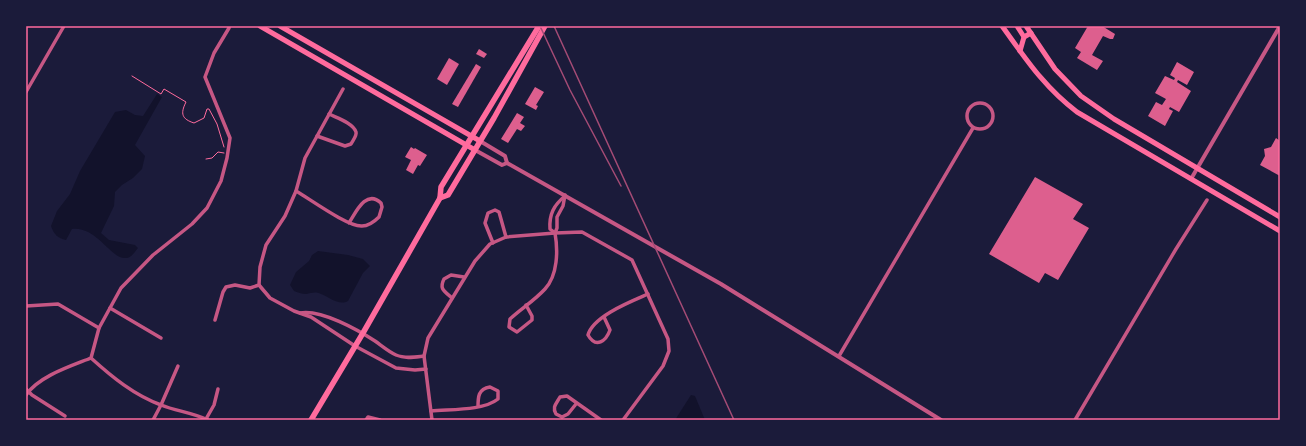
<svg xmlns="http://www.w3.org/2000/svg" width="1306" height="446" viewBox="0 0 1306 446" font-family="Jost,sans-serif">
  <rect width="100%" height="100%" fill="#1b1b3a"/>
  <g fill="#12122b">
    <path d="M157 94 162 97 135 145 145 156 142 169 133 178 122 185 115 192 114 206 101 233 109 240 135 245 138 248C135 251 132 258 126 258 111 260 97 226 72 229L66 240C58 238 54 235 51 226L57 211 70 194 80 171 115 112 126 110 135 115 143 116Z"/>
    <path d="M318 251 348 255 363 259 370 266 363 273 348 301C339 306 329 297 321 294 315 291 312 293 306 294 302 294 297 292 294 291L290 285 296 272 309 261 312 255Z"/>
    <path d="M691 395 695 396 705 420H675Z"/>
  </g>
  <g fill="#dd5f8e">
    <path d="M1088 26H1102L1115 34 1113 39H1110L1103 36 1092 55 1103 61 1097 70 1077 58 1081 52 1075 48Z"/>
    <path d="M479 49 487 54 484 58 476 54Z"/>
    <path d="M449 58 459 64 447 85 437 79Z"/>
    <path d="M1177 62 1194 72 1187 85 1178 80 1177 82 1191 91 1179 112 1170 107 1169 109 1173 111 1165 126 1148 116 1156 102 1162 105 1166 99 1155 93 1165 76 1174 80 1175 78 1170 75Z"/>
    <path d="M476 64 481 67 458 107 452 104Z"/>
    <path d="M535 87 544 92 536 105 538 106 536 110 525 104Z"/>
    <path d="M517 113 524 117 520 123 525 126 521 131 517 129 508 143 501 139Z"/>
    <path d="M1276 138 1280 141V176L1260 165 1265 156 1264 149 1271 147Z"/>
    <path d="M411 147 414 149 415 148 427 155 420 166 418 165 413 174 406 170 411 160 405 157Z"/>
    <path d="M1035 177 1083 204 1073 219 1089 228 1058 280 1045 273 1039 283 989 254Z"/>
  </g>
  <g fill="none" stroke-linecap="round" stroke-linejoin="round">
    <g stroke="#ff6b9d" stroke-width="1">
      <path d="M132 76 161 94 164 89 186 102C180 114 182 119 194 123L204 118 207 109H209L217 124 224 147"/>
      <path d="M206 159 212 158 218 152 224 153"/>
    </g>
    <g stroke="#c65784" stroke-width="3.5">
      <path d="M26 92 64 26"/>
      <circle cx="980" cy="116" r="13"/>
      <path d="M317 136 345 146 351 144C353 140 357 136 356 132 353 123 337 118 329 114"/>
      <path d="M296 191C310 199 348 227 362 226 368 226 375 221 379 217L382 207 381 203C366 189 356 212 349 223"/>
      <path d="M555 233 550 229C549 214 554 205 565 196"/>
      <path d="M493 243 485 223 488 213 495 210 499 212 506 237"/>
      <path d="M259 285 270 298 294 311 311 317 355 346 396 368 415 370 426 369"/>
      <path d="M452 298C444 291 439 289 444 279L451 275 464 277"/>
      <path d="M526 305 532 316V320L517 332 509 327 510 319C521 309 535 300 545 289 558 275 558 250 555 233L557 228V217L563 206 565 195"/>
      <path d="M26 306 58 304 99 328"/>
      <path d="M110 308 161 338"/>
      <path d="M300 313C321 309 358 330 375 341 382 346 389 352 396 355 405 359 415 357 424 356"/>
      <path d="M604 317 610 330C606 341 596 349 588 335 593 316 632 301 648 294"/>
      <path d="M215 320 223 292 226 287 235 285 250 288 259 285 260 267 266 245 285 216 296 191 305 158 343 89"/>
      <path d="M839 356 973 128"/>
      <path d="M91 358C112 377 134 395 161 405 176 411 194 413 208 420"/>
      <path d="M26 389 32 395 65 416"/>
      <path d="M26 395C39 376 71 366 91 358L99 328 121 288 153 255 192 224 207 208 221 181 227 158 230 138 205 77 214 53 229 28V26"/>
      <path d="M576 404 568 414 562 417 556 414C552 407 556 404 560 397L567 396 601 420"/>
      <path d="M431 411C450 409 483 411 498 399V391L490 387C478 389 478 397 478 407"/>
      <path d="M206 419 214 405 218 389"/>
      <path d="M153 420 161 405 178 366"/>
      <path d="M366 420 368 417 380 420"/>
      <path d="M432 420 424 356 428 338 475 261 490 244 506 237 555 233 582 232 632 260 668 339 669 351 663 366 623 420"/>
      <path d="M1075 420 1176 249 1207 200"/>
    </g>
    <g stroke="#c65784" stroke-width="4">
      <path d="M480 141 505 156 507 163 721 284 941 420"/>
      <path d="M475 150 502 165 507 163"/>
      <path d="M1191 179 1280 26"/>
    </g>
    <g stroke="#ff6b9d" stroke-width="5">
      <path d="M260 26 475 150"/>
      <path d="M280 26 480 141"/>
      <path d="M1002 26C1026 59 1044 87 1077 112L1280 231"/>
      <path d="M1017 26 1024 37"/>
      <path d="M1026 26 1055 69 1081 96 1114 119 1280 217"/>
      <path d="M1020 51 1024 37 1031 33"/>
    </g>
    <g stroke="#ff6b9d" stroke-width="5.5">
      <path d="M440 198 448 195 494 118 545 26"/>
      <path d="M311 420 363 333 440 198 441 187 539 26"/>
    </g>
    <g stroke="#a44b75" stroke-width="1.5">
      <path d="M540 26 570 90 621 186"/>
      <path d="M554 26 734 420"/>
    </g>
  </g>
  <rect width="1306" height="446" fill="none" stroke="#1b1b3a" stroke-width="54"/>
  <rect x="27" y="27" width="1252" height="392" fill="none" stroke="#ff6b9d" stroke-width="1.5"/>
</svg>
